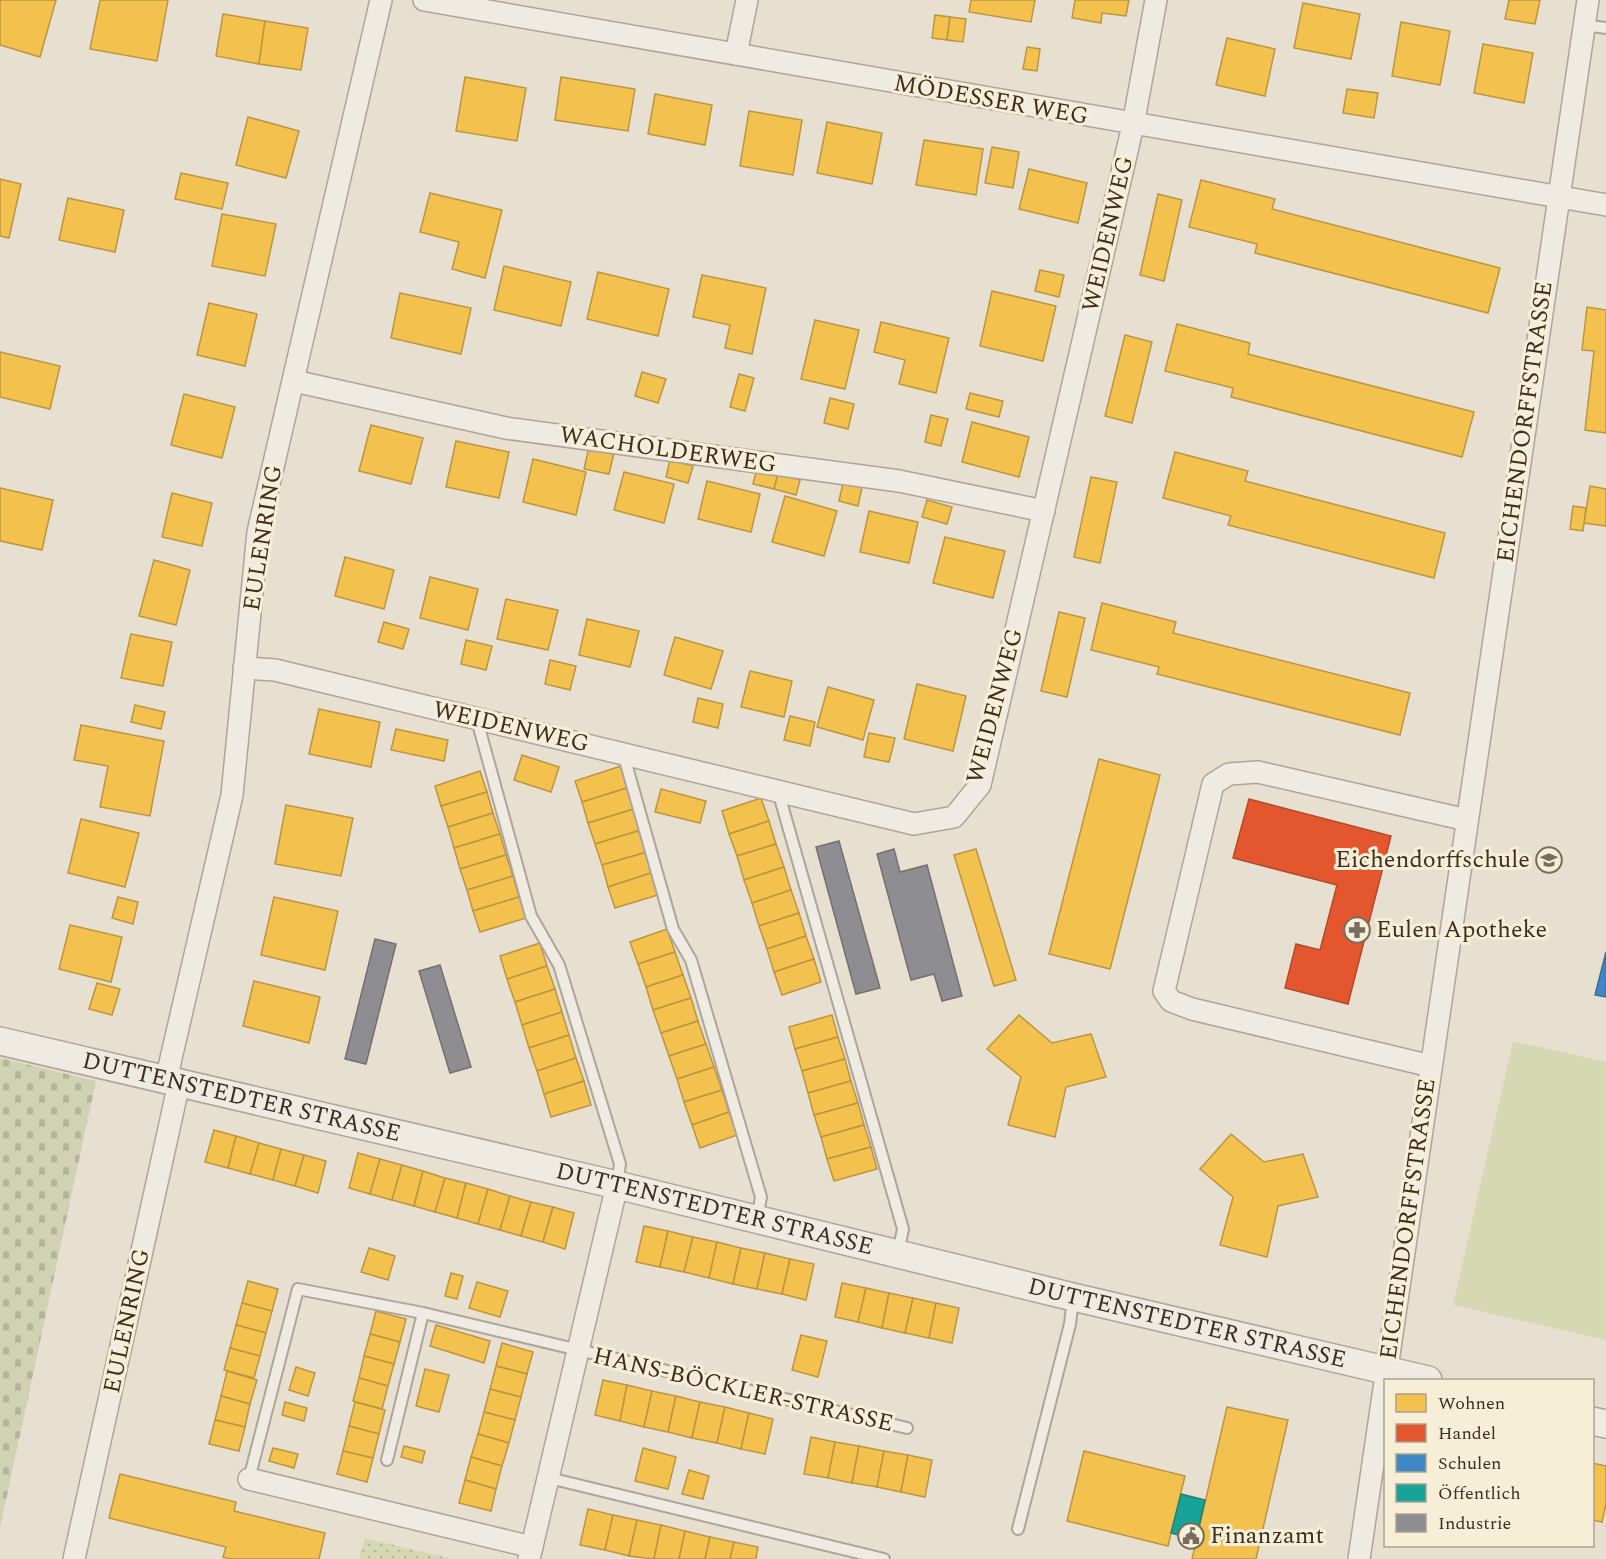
<svg xmlns="http://www.w3.org/2000/svg" width="1606" height="1559" viewBox="0 0 1606 1559" font-family="Spectral,serif">
  <defs>
    <pattern id="cemetery-stones" width="16" height="16" patternUnits="userSpaceOnUse" patternTransform="scale(1.5)"><rect width="16" height="16" fill="#d1d1b3"/><path d="M2 7V4a2 2 0 0 1 4 0v3zM10 15v-3a2 2 0 0 1 4 0v3z" fill="#b4b49a"/></pattern>
    <pattern id="park-dots" width="8" height="8" patternUnits="userSpaceOnUse" patternTransform="scale(1.5)"><rect width="8" height="8" fill="#d6d7b3"/><path d="M2 2h.1M6 6h.1" fill="none" stroke="#b9b99a" stroke-width="1.8" stroke-linecap="round"/></pattern>
  </defs>
  <rect width="100%" height="100%" fill="#e7e0d1"/>
  <path fill="url(#cemetery-stones)" d="M0 1058 96 1081 0 1528Z"/>
  <path fill="url(#park-dots)" d="M365 1538 452 1559H359Z"/>
  <path fill="#d6d7b3" d="M1513 1041 1606 1062V1340L1453 1305Z"/>
  <g fill="#f2c14e" stroke="#bc9540" stroke-width="1.5">
    <path d="M0 0H56L40 57 0 45Z"/>
    <path d="M100 0H168L157 61 90 49Z"/>
    <path d="M971 0H1035L1031 22 969 12Z"/>
    <path d="M1075 0H1129L1126 16 1102 13 1101 23 1072 18Z"/>
    <path d="M1509 0H1540L1535 24 1505 19Z"/>
    <path d="M1303 3 1360 14 1351 59 1294 48Z"/>
    <path d="M223 14 265 21 259 64 216 56Z"/>
    <path d="M935 15 950 17 947 40 932 38Z"/>
    <path d="M950 17 966 19 963 42 947 40Z"/>
    <path d="M265 21 308 28 301 70 259 64Z"/>
    <path d="M1401 22 1450 31 1440 85 1392 76Z"/>
    <path d="M1227 38 1275 49 1265 96 1216 85Z"/>
    <path d="M1483 44 1533 53 1524 103 1474 93Z"/>
    <path d="M1027 47 1040 49 1037 71 1023 69Z"/>
    <path d="M465 77 526 88 517 141 456 131Z"/>
    <path d="M561 77 635 89 628 131 555 120Z"/>
    <path d="M1347 89 1378 93 1374 118 1343 113Z"/>
    <path d="M655 94 712 105 705 145 648 134Z"/>
    <path d="M749 111 802 120 793 175 740 166Z"/>
    <path d="M248 117 299 131 286 178 236 165Z"/>
    <path d="M827 122 882 133 872 184 817 173Z"/>
    <path d="M924 140 983 149 976 195 916 185Z"/>
    <path d="M992 147 1019 152 1013 188 985 183Z"/>
    <path d="M1029 169 1087 183 1078 223 1019 209Z"/>
    <path d="M181 173 228 183 222 209 175 199Z"/>
    <path d="M0 179 21 184 9 238 0 236Z"/>
    <path d="M1201 180 1275 199 1272 209 1500 268 1488 313 1255 253 1257 244 1189 227Z"/>
    <path d="M430 193 502 210 485 278 452 269 459 242 420 232Z"/>
    <path d="M1158 194 1182 200 1164 281 1140 275Z"/>
    <path d="M68 198 124 210 115 252 59 240Z"/>
    <path d="M222 214 276 224 265 276 212 266Z"/>
    <path d="M504 266 571 282 561 326 494 310Z"/>
    <path d="M1040 270 1064 275 1059 297 1035 291Z"/>
    <path d="M598 272 669 289 658 336 587 319Z"/>
    <path d="M702 275 766 288 752 354 725 348 730 325 693 317Z"/>
    <path d="M992 291 1056 306 1043 361 980 346Z"/>
    <path d="M400 293 471 308 461 354 391 338Z"/>
    <path d="M209 303 257 314 245 366 197 355Z"/>
    <path d="M1587 307 1606 310V433L1585 430 1594 351 1582 350Z"/>
    <path d="M815 320 859 330 845 389 801 379Z"/>
    <path d="M881 322 949 338 936 393 899 384 905 360 874 352Z"/>
    <path d="M1177 324 1250 343 1248 354 1474 412 1462 457 1231 397 1233 388 1165 371Z"/>
    <path d="M1125 335 1152 342 1132 423 1105 416Z"/>
    <path d="M0 352 60 366 50 409 0 397Z"/>
    <path d="M642 372 666 379 658 403 635 396Z"/>
    <path d="M739 374 754 378 745 411 730 407Z"/>
    <path d="M970 393 1003 401 999 417 966 409Z"/>
    <path d="M184 394 235 407 222 458 171 445Z"/>
    <path d="M830 398 854 404 848 429 824 423Z"/>
    <path d="M931 415 948 419 941 446 925 442Z"/>
    <path d="M972 422 1029 437 1019 477 962 462Z"/>
    <path d="M371 425 423 438 411 484 359 471Z"/>
    <path d="M456 441 509 452 499 498 446 487Z"/>
    <path d="M589 447 614 453 609 474 584 469Z"/>
    <path d="M1175 452 1248 471 1245 481 1445 533 1434 578 1228 525 1231 516 1163 498Z"/>
    <path d="M533 459 586 472 576 515 523 502Z"/>
    <path d="M670 460 693 466 688 483 666 477Z"/>
    <path d="M757 468 778 474 774 489 753 484Z"/>
    <path d="M624 472 674 484 664 523 614 510Z"/>
    <path d="M778 474 800 480 796 495 774 489Z"/>
    <path d="M1091 477 1117 482 1100 563 1074 557Z"/>
    <path d="M707 481 760 494 751 532 698 519Z"/>
    <path d="M843 483 862 487 858 506 839 501Z"/>
    <path d="M1590 486 1606 489V526L1584 523Z"/>
    <path d="M0 488 53 500 42 550 0 541Z"/>
    <path d="M172 493 212 503 202 546 162 537Z"/>
    <path d="M785 496 837 511 824 556 772 542Z"/>
    <path d="M927 500 952 507 947 524 922 517Z"/>
    <path d="M1573 506 1586 508 1583 531 1570 529Z"/>
    <path d="M869 511 918 522 909 563 860 552Z"/>
    <path d="M945 537 1005 551 993 598 933 583Z"/>
    <path d="M345 557 394 570 384 609 335 596Z"/>
    <path d="M154 560 190 570 176 625 139 616Z"/>
    <path d="M430 577 478 589 468 630 420 618Z"/>
    <path d="M506 599 558 610 548 650 497 639Z"/>
    <path d="M1102 603 1176 622 1173 633 1410 693 1400 735 1157 674 1159 667 1091 650Z"/>
    <path d="M1059 612 1085 618 1067 697 1041 691Z"/>
    <path d="M587 619 639 631 630 667 579 655Z"/>
    <path d="M384 622 409 629 403 649 378 642Z"/>
    <path d="M131 634 172 642 163 686 121 678Z"/>
    <path d="M675 637 723 651 711 689 664 675Z"/>
    <path d="M466 640 492 646 486 670 461 664Z"/>
    <path d="M550 660 576 666 570 690 545 684Z"/>
    <path d="M750 671 792 681 784 717 741 707Z"/>
    <path d="M917 684 966 696 953 751 904 739Z"/>
    <path d="M828 687 874 700 863 740 817 727Z"/>
    <path d="M698 698 723 704 718 728 693 722Z"/>
    <path d="M135 705 165 712 161 729 131 722Z"/>
    <path d="M319 709 380 722 371 767 309 754Z"/>
    <path d="M790 716 815 722 810 746 784 740Z"/>
    <path d="M81 725 164 741 150 816 100 807 108 766 74 760Z"/>
    <path d="M396 729 448 740 444 761 391 750Z"/>
    <path d="M869 733 895 738 889 762 864 757Z"/>
    <path d="M522 755 559 767 551 792 514 780Z"/>
    <path d="M1099 759 1160 775 1110 969 1049 954Z"/>
    <path d="M621 766 627 788 582 802 575 781Z"/>
    <path d="M480 771 487 792 441 806 435 786Z"/>
    <path d="M627 788 634 809 588 823 582 802Z"/>
    <path d="M661 789 706 801 700 823 655 812Z"/>
    <path d="M487 792 493 813 448 827 441 806Z"/>
    <path d="M761 798 769 821 729 834 722 811Z"/>
    <path d="M286 805 353 818 341 876 275 864Z"/>
    <path d="M634 809 641 830 595 844 588 823Z"/>
    <path d="M493 813 500 834 454 848 448 827Z"/>
    <path d="M81 819 139 833 125 887 68 873Z"/>
    <path d="M769 821 776 844 737 856 729 834Z"/>
    <path d="M641 830 647 852 602 865 595 844Z"/>
    <path d="M500 834 506 855 460 869 454 848Z"/>
    <path d="M776 844 784 867 744 880 737 856Z"/>
    <path d="M976 849 1016 980 994 986 954 855Z"/>
    <path d="M647 852 654 872 608 887 602 865Z"/>
    <path d="M506 855 513 876 467 890 460 869Z"/>
    <path d="M784 867 791 890 752 903 744 880Z"/>
    <path d="M654 872 661 894 615 908 608 887Z"/>
    <path d="M513 876 519 897 473 911 467 890Z"/>
    <path d="M791 890 799 913 759 926 752 903Z"/>
    <path d="M118 897 138 902 133 924 112 918Z"/>
    <path d="M274 897 338 911 325 970 261 955Z"/>
    <path d="M519 897 526 918 480 932 473 911Z"/>
    <path d="M799 913 806 936 767 949 759 926Z"/>
    <path d="M70 925 122 937 111 982 59 969Z"/>
    <path d="M667 929 675 952 638 964 630 942Z"/>
    <path d="M806 936 814 959 774 972 767 949Z"/>
    <path d="M540 943 547 966 507 979 500 956Z"/>
    <path d="M675 952 683 975 646 987 638 964Z"/>
    <path d="M814 959 821 982 782 995 774 972Z"/>
    <path d="M547 966 555 989 515 1002 507 979Z"/>
    <path d="M683 975 691 998 653 1010 646 987Z"/>
    <path d="M254 981 320 997 309 1043 243 1026Z"/>
    <path d="M97 983 120 989 112 1015 89 1009Z"/>
    <path d="M555 989 562 1012 522 1025 515 1002Z"/>
    <path d="M691 998 698 1021 661 1033 653 1010Z"/>
    <path d="M562 1012 569 1035 529 1048 522 1025Z"/>
    <path d="M832 1015 838 1037 795 1049 789 1027Z"/>
    <path d="M1019 1015 1052 1043 1091 1034 1106 1077 1066 1087 1055 1137 1008 1125 1021 1077 987 1049Z"/>
    <path d="M698 1021 706 1044 669 1056 661 1033Z"/>
    <path d="M569 1035 576 1058 537 1071 529 1048Z"/>
    <path d="M838 1037 845 1059 802 1071 795 1049Z"/>
    <path d="M706 1044 714 1067 677 1079 669 1056Z"/>
    <path d="M576 1058 584 1081 544 1094 537 1071Z"/>
    <path d="M845 1059 851 1081 808 1093 802 1071Z"/>
    <path d="M714 1067 722 1090 684 1102 677 1079Z"/>
    <path d="M584 1081 591 1105 551 1117 544 1094Z"/>
    <path d="M851 1081 858 1103 814 1115 808 1093Z"/>
    <path d="M722 1090 729 1112 692 1125 684 1102Z"/>
    <path d="M858 1103 864 1125 821 1137 814 1115Z"/>
    <path d="M729 1112 737 1135 700 1148 692 1125Z"/>
    <path d="M864 1125 871 1147 827 1159 821 1137Z"/>
    <path d="M214 1130 236 1136 228 1168 205 1162Z"/>
    <path d="M1231 1134 1264 1162 1303 1154 1318 1197 1278 1206 1267 1257 1220 1245 1233 1197 1200 1169Z"/>
    <path d="M236 1136 259 1143 250 1174 228 1168Z"/>
    <path d="M259 1143 281 1149 273 1180 250 1174Z"/>
    <path d="M871 1147 877 1169 834 1181 827 1159Z"/>
    <path d="M281 1149 304 1155 295 1186 273 1180Z"/>
    <path d="M358 1153 380 1159 370 1194 349 1188Z"/>
    <path d="M304 1155 326 1161 318 1193 295 1186Z"/>
    <path d="M380 1159 402 1165 392 1200 370 1194Z"/>
    <path d="M402 1165 423 1171 414 1206 392 1200Z"/>
    <path d="M423 1171 445 1178 435 1212 414 1206Z"/>
    <path d="M445 1178 466 1183 457 1218 435 1212Z"/>
    <path d="M466 1183 488 1189 478 1224 457 1218Z"/>
    <path d="M488 1189 510 1196 500 1230 478 1224Z"/>
    <path d="M510 1196 531 1202 521 1236 500 1230Z"/>
    <path d="M531 1202 553 1207 543 1242 521 1236Z"/>
    <path d="M553 1207 574 1213 565 1249 543 1242Z"/>
    <path d="M644 1226 668 1231 660 1267 636 1262Z"/>
    <path d="M668 1231 693 1237 684 1272 660 1267Z"/>
    <path d="M693 1237 717 1242 709 1278 684 1272Z"/>
    <path d="M717 1242 741 1248 733 1284 709 1278Z"/>
    <path d="M369 1248 395 1256 388 1280 361 1272Z"/>
    <path d="M741 1248 765 1253 757 1289 733 1284Z"/>
    <path d="M765 1253 790 1259 782 1294 757 1289Z"/>
    <path d="M790 1259 814 1264 806 1300 782 1294Z"/>
    <path d="M451 1273 463 1276 457 1299 445 1296Z"/>
    <path d="M248 1281 278 1289 272 1311 242 1303Z"/>
    <path d="M477 1282 508 1291 500 1317 469 1308Z"/>
    <path d="M842 1283 866 1288 858 1322 835 1317Z"/>
    <path d="M866 1288 889 1293 882 1328 858 1322Z"/>
    <path d="M889 1293 913 1298 905 1333 882 1328Z"/>
    <path d="M913 1298 936 1303 929 1338 905 1333Z"/>
    <path d="M242 1303 272 1311 266 1333 236 1325Z"/>
    <path d="M936 1303 959 1308 952 1343 929 1338Z"/>
    <path d="M376 1311 406 1319 400 1342 370 1334Z"/>
    <path d="M236 1325 266 1333 260 1356 230 1348Z"/>
    <path d="M436 1325 490 1341 484 1363 430 1346Z"/>
    <path d="M370 1334 400 1342 394 1364 364 1356Z"/>
    <path d="M801 1335 827 1341 818 1377 792 1370Z"/>
    <path d="M502 1343 533 1352 527 1374 496 1366Z"/>
    <path d="M230 1348 260 1356 254 1378 224 1370Z"/>
    <path d="M364 1356 394 1364 388 1386 359 1378Z"/>
    <path d="M496 1366 527 1374 521 1397 490 1389Z"/>
    <path d="M296 1367 315 1373 308 1396 289 1390Z"/>
    <path d="M425 1369 449 1375 439 1412 416 1406Z"/>
    <path d="M227 1371 257 1380 250 1404 221 1396Z"/>
    <path d="M359 1378 388 1386 382 1409 353 1401Z"/>
    <path d="M603 1380 627 1385 620 1421 595 1415Z"/>
    <path d="M627 1385 652 1391 644 1427 620 1421Z"/>
    <path d="M490 1389 521 1397 515 1420 484 1412Z"/>
    <path d="M652 1391 676 1396 668 1432 644 1427Z"/>
    <path d="M221 1396 250 1404 245 1427 215 1420Z"/>
    <path d="M676 1396 700 1402 692 1438 668 1432Z"/>
    <path d="M285 1402 307 1408 304 1421 282 1415Z"/>
    <path d="M355 1402 385 1410 379 1434 349 1426Z"/>
    <path d="M700 1402 725 1407 717 1443 692 1438Z"/>
    <path d="M725 1407 749 1413 741 1449 717 1443Z"/>
    <path d="M1227 1407 1288 1420 1256 1559H1192Z"/>
    <path d="M484 1412 515 1420 509 1443 478 1434Z"/>
    <path d="M749 1413 773 1419 765 1454 741 1449Z"/>
    <path d="M215 1420 245 1427 239 1451 209 1444Z"/>
    <path d="M349 1426 379 1434 373 1458 343 1451Z"/>
    <path d="M478 1434 509 1443 502 1466 471 1457Z"/>
    <path d="M811 1437 835 1442 828 1478 804 1474Z"/>
    <path d="M835 1442 859 1446 852 1483 828 1478Z"/>
    <path d="M404 1446 425 1451 422 1463 401 1457Z"/>
    <path d="M859 1446 884 1451 877 1487 852 1483Z"/>
    <path d="M273 1448 298 1454 294 1468 269 1461Z"/>
    <path d="M643 1448 676 1457 668 1489 635 1481Z"/>
    <path d="M343 1451 373 1458 367 1482 337 1474Z"/>
    <path d="M884 1451 908 1455 901 1492 877 1487Z"/>
    <path d="M1084 1451 1185 1476 1168 1546 1067 1521Z"/>
    <path d="M908 1455 932 1460 925 1497 901 1492Z"/>
    <path d="M471 1457 502 1466 496 1489 465 1480Z"/>
    <path d="M1592 1463 1606 1466V1504L1602 1522 1592 1520Z"/>
    <path d="M689 1470 709 1476 703 1499 682 1494Z"/>
    <path d="M120 1474 236 1502 234 1511 325 1533 319 1559H230L223 1557 226 1547 109 1518Z"/>
    <path d="M465 1480 496 1489 491 1511 459 1503Z"/>
    <path d="M588 1509 613 1515 605 1550 580 1545Z"/>
    <path d="M613 1515 637 1520 629 1556 605 1550Z"/>
    <path d="M637 1520 661 1525 654 1559 629 1556Z"/>
    <path d="M661 1525 685 1531 679 1559H654Z"/>
    <path d="M685 1531 710 1537 705 1559H679Z"/>
    <path d="M710 1537 734 1542 730 1559H705Z"/>
    <path d="M734 1542 758 1547 756 1559H730Z"/>
  </g>
  <path fill="#e4572e" stroke="#b24b2a" stroke-width="1.5" d="M1249 799 1391 836 1348 1004 1285 988 1296 944 1320 950 1337 885 1233 858Z"/>
  <path fill="#3f88c5" stroke="#3e6d94" stroke-width="1.5" d="M1606 952V997L1595 995Z"/>
  <path fill="#17a398" stroke="#228074" stroke-width="1.5" d="M1181 1494 1205 1500 1196 1540 1171 1533Z"/>
  <g fill="#8d8d92" stroke="#757070" stroke-width="1.5">
    <path d="M839 841 880 988 856 994 816 847Z"/>
    <path d="M894 849 900 872 927 865 962 996 942 1001 934 974 911 980 877 854Z"/>
    <path d="M375 939 396 944 366 1064 345 1059Z"/>
    <path d="M440 965 471 1067 450 1073 419 971Z"/>
  </g>
  <g fill="none" stroke-linecap="round" stroke-linejoin="round">
    <g stroke="#ada599" stroke-width="14">
      <g id="service">
        <path d="M1584 25 1606 28"/>
        <path d="M477 720 531 916 559 965 620 1164 617 1184"/>
        <path d="M623 753 673 929 691 960 761 1197 757 1219"/>
        <path d="M778 791 903 1229 898 1253"/>
        <path d="M387 1460 423 1313"/>
        <path d="M549 1478 884 1559"/>
        <path d="M249 1479 298 1289 423 1313 907 1428"/>
        <path d="M1018 1529 1070 1324 1073 1298"/>
      </g>
    </g>
    <g stroke="#ada599" stroke-width="24">
      <g id="minor">
        <path d="M424 0 1606 205"/>
        <path d="M736 54 747 0"/>
        <path d="M294 381 506 428 899 481 1044 511"/>
        <path d="M244 668 275 670 914 824 954 817 980 785 1133 125 1156 0"/>
        <path d="M1431 1066 1192 1009 1171 1001 1164 991 1213 784 1229 774 1258 772 1467 820"/>
        <path d="M166 1080 232 795 258 532 381 0"/>
        <path d="M249 1479 532 1547"/>
        <path d="M74 1559 179 1083"/>
        <path d="M529 1559 617 1185"/>
        <path d="M1359 1559 1588 0"/>
      </g>
    </g>
    <g stroke="#ada599" stroke-width="30">
      <g id="tertiary">
        <path id="s1" d="M0 1041 617 1185 1073 1297 1428 1380"/>
        <path d="M1592 1421 1606 1424"/>
      </g>
    </g>
    <use href="#service" stroke="#efebe3" stroke-width="10"/>
    <use href="#minor" stroke="#efebe3" stroke-width="21"/>
    <use href="#tertiary" stroke="#efebe3" stroke-width="27"/>
  </g>
  <defs>
    <g id="school-ring" transform="scale(1.35)"><circle r="9.5" fill="#f7eed8" stroke="#786c5e" stroke-width="1.5"/><path d="M0-5L7-2L0 1L-7-2ZM-4 1L0 2.5L4 1V4Q0 6-4 4Z" fill="#786c5e"/></g>
    <g id="pharmacy-ring" transform="scale(1.35)"><circle r="9.5" fill="#f7eed8" stroke="#786c5e" stroke-width="1.5"/><path d="M-2-6h4v4h4v4h-4v4h-4v-4h-4v-4h4Z" fill="#786c5e"/></g>
    <g id="civic-ring" transform="scale(1.35)"><circle r="9.5" fill="#f7eed8" stroke="#786c5e" stroke-width="1.5"/><path d="M-.6-6.5H3V-4.5H.6V-3L4-1V1h2V6H-6V1h2V-1L-.6-3ZM-1.2 2.5V6h2.4V2.5Z" fill="#786c5e"/></g>
  </defs>
  <g fill-rule="evenodd">
    <use href="#school-ring" x="1549" y="860"/>
    <use href="#pharmacy-ring" x="1357" y="930"/>
    <use href="#civic-ring" x="1191" y="1536"/>
  </g>
  <g text-anchor="middle" dominant-baseline="central" stroke-width="6" stroke-linejoin="round" paint-order="stroke">
    <g font-size="24" fill="#3d2e20" stroke="#f7eed8">
      <text transform="translate(991 100) rotate(10)">MÖDESSER WEG</text>
      <text transform="translate(1108 234) rotate(-77)">WEIDENWEG</text>
      <text transform="translate(1525 422) rotate(-82)">EICHENDORFFSTRASSE</text>
      <text transform="translate(668 450) rotate(8)">WACHOLDERWEG</text>
      <text transform="translate(263 538) rotate(-81)">EULENRING</text>
      <text transform="translate(995 706) rotate(-75)">WEIDENWEG</text>
      <text transform="translate(511 727) rotate(13)">WEIDENWEG</text>
      <text stroke="none"><textPath href="#s1" startOffset="248">DUTTENSTEDTER STRASSE</textPath></text>
      <text stroke="none"><textPath href="#s1" startOffset="734">DUTTENSTEDTER STRASSE</textPath></text>
      <text transform="translate(1408 1219) rotate(-82)">EICHENDORFFSTRASSE</text>
      <text transform="translate(127 1321) rotate(-78)">EULENRING</text>
      <text stroke="none"><textPath href="#s1" startOffset="1220">DUTTENSTEDTER STRASSE</textPath></text>
      <text transform="translate(743 1390) rotate(13)">HANS-BÖCKLER-STRASSE</text>
    </g>
    <g font-size="24" fill="#3d2e20" stroke="#f7eed8" text-anchor="start">
      <text x="1530" y="860" text-anchor="end">Eichendorffschule</text>
      <text x="1376" y="930">Eulen Apotheke</text>
      <text x="1210" y="1536">Finanzamt</text>
    </g>
  </g>
  <rect x="1384" y="1379" width="210" height="168" fill="#f7eed8" stroke="#ada18e" stroke-width="1.5"/>
  <rect x="1396" y="1394" width="30" height="18" fill="#f2c14e" stroke="#ada18e" stroke-width="1.5"/>
  <text x="1438" y="1409" font-size="18" fill="#3d2e20">Wohnen</text>
  <rect x="1396" y="1424" width="30" height="18" fill="#e4572e" stroke="#ada18e" stroke-width="1.5"/>
  <text x="1438" y="1439" font-size="18" fill="#3d2e20">Handel</text>
  <rect x="1396" y="1454" width="30" height="18" fill="#3f88c5" stroke="#ada18e" stroke-width="1.5"/>
  <text x="1438" y="1469" font-size="18" fill="#3d2e20">Schulen</text>
  <rect x="1396" y="1484" width="30" height="18" fill="#17a398" stroke="#ada18e" stroke-width="1.5"/>
  <text x="1438" y="1499" font-size="18" fill="#3d2e20">Öffentlich</text>
  <rect x="1396" y="1514" width="30" height="18" fill="#8d8d92" stroke="#ada18e" stroke-width="1.5"/>
  <text x="1438" y="1529" font-size="18" fill="#3d2e20">Industrie</text>
</svg>
